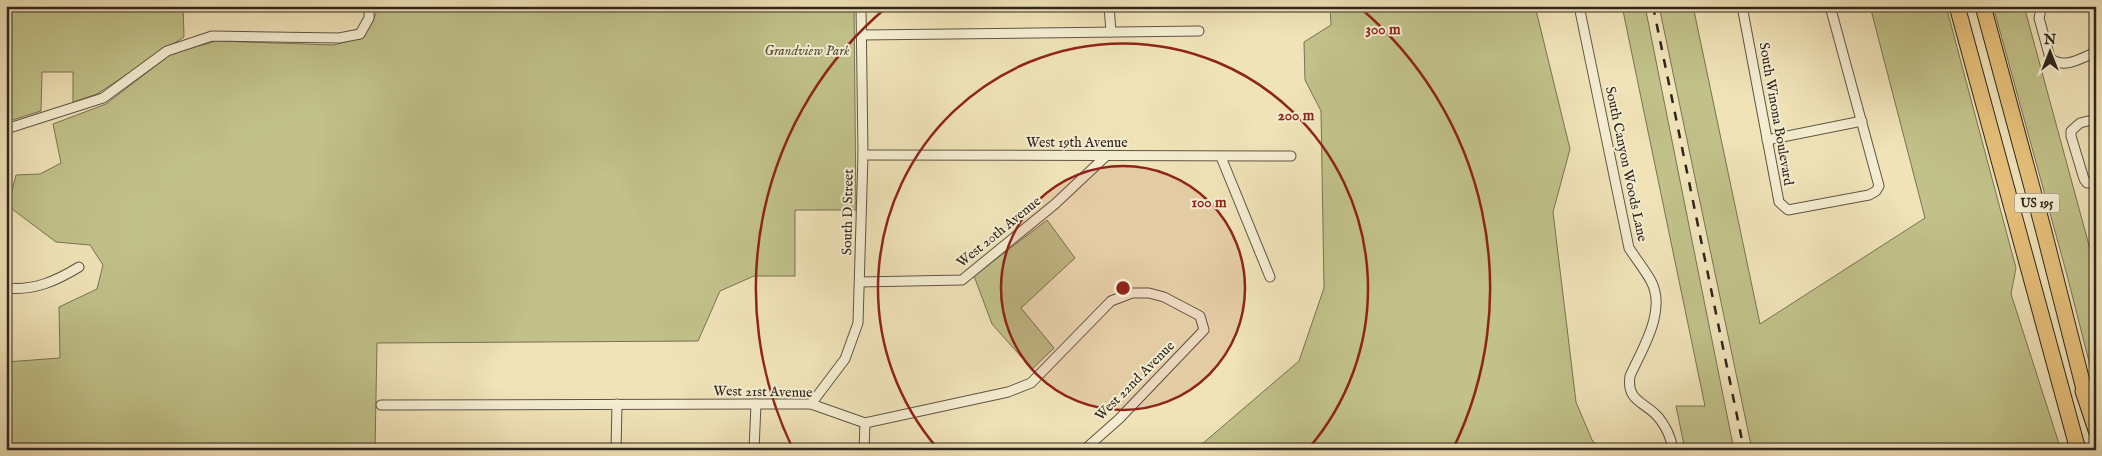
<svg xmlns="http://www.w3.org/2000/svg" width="2102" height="456" viewBox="0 0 2102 456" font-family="'IM FELL English',serif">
  <rect width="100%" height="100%" fill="#f0e3b8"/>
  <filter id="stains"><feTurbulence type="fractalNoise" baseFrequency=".004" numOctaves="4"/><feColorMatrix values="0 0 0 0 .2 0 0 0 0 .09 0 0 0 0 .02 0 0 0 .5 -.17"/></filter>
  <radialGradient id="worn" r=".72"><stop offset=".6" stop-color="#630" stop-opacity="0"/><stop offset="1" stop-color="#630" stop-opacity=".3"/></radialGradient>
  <g fill="#c1c189" stroke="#787353">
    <path d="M6 6H183L184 37 97 94 73 102V72H42L41 111 6 122Z"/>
    <path d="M376 6H854L856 210H795V276H754L720 291 698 341 377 343 375 450H6V362L60 358 59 307 97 289 103 265 90 245 56 242 8 206 16 175 40 174 61 163 53 124 106 104 171 54 216 41 334 45 355 39 368 30 376 13Z"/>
    <path d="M1330 6H1535L1570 149 1553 212 1576 402 1592 440 1601 450H1195L1299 361 1324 288 1321 111 1305 80 1304 42 1331 25Z"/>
    <path d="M1622 6H1645L1734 450H1685L1676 406H1705Z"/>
    <path d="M1659 6H1693L1760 324 1925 218 1870 6H1946L2016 268 2011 294 2061 450H1752Z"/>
    <path d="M1993 6H2024L2096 271V389L2067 275Z"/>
    <path d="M1047 220 1075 258 1021 308 1054 348 1032 369 992 324 974 276Z"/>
  </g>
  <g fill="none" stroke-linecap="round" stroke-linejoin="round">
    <g stroke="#5f5444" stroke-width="11">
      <g id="minor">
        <path d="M1109 6 1111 32"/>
        <path d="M1579 6 1629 248C1636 259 1645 270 1651 281 1667 311 1642 349 1630 376 1626 402 1646 402 1659 418 1667 428 1671 437 1673 450"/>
        <path d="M1742 6 1779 202 1788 210 1869 195 1876 191 1879 186 1830 6"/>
        <path d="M2042 6 2039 18 2050 58C2064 70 2081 58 2096 52"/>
        <path d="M861 35 1199 31"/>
        <path d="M2096 119 2080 123 2071 131V136L2084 179 2087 183H2096"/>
        <path d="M6 129 103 98 167 51 212 36 339 38 360 34 369 18V6"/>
        <path d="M1767 140 1862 121"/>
        <path d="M863 155 1291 156"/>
        <path d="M1221 157 1270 277"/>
        <path d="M860 282 962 280 1055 204 1105 157"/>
        <path d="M6 288C34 291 56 281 79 267"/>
        <path d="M811 404 845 359 858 323 863 155 861 6"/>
        <path d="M381 405 811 404 865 423 1008 392 1031 383 1111 301 1132 293H1149L1164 297 1200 316 1204 330 1119 419 1084 450"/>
        <path d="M616 450 617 404"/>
        <path d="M754 450 756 404"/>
        <path d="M864 450 865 423"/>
      </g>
    </g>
    <g stroke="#2f251d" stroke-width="17">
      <g id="trunk">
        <path d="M1957 6 2078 450"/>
        <path d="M1983 6 2043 228 2087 401"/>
        <path d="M2083 391 2096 430"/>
      </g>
    </g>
    <use href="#minor" stroke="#f5edd1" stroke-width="9"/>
    <use href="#trunk" stroke="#e8c27c" stroke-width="15"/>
    <path stroke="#2f251d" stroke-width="2.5" stroke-dasharray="9 9" stroke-linecap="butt" d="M1653 6 1744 450"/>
  </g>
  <circle cx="1123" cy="288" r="122" fill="#8f2418" fill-opacity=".12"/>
  <g fill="none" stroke="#8f2418" stroke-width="2.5">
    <circle cx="1123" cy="288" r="122"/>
    <path d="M938 449A245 245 0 1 1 1308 449"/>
    <path d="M793 449A367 367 0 0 1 887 7M1359 7A367 367 0 0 1 1453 449"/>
  </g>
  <g text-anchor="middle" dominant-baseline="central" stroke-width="4" stroke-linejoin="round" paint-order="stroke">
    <rect fill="#f5edd1" stroke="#6a6153" stroke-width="1" x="2014.5" y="193.5" width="45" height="19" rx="4"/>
    <g font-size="12" font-weight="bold" fill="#2f251d">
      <text x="2037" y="203">US 195</text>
    </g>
    <g font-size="14" font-style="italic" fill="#544c38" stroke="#f5edd1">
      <text x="807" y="51">Grandview Park</text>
    </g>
    <g font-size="14" fill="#2f251d" stroke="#f5edd1">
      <text transform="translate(1776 114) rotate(80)">South Winona Boulevard</text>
      <text x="1077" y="143">West 19th Avenue</text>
      <text transform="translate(1626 164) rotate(78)">South Canyon Woods Lane</text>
      <text transform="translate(848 212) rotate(-89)">South D Street</text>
      <text transform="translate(999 232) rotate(-39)">West 20th Avenue</text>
      <text transform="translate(1135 381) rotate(-45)">West 22nd Avenue</text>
      <text transform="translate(763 392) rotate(1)">West 21st Avenue</text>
    </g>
  </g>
  <circle cx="1123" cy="288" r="8" fill="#8f2418" stroke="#f5edd1" stroke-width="2.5"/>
  <g font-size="15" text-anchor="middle" font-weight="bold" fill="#8f2418" stroke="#f5edd1" stroke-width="4" stroke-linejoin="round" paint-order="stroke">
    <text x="1383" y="34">300 m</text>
    <text x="1296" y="120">200 m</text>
    <text x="1209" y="207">100 m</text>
  </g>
  <rect width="2102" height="456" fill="none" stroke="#f0e3b8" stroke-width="25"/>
  <rect x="8" y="8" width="2087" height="441" fill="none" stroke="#2f251d" stroke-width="2.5"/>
  <rect x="12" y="12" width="2077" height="431" fill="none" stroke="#2f251d"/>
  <g transform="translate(2050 52)" stroke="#f5edd1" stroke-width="4" paint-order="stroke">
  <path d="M0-4L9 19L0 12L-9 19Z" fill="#2f251d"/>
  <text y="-8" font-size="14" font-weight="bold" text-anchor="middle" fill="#2f251d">N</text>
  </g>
  <rect width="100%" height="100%" filter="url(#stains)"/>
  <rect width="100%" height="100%" fill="url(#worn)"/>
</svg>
